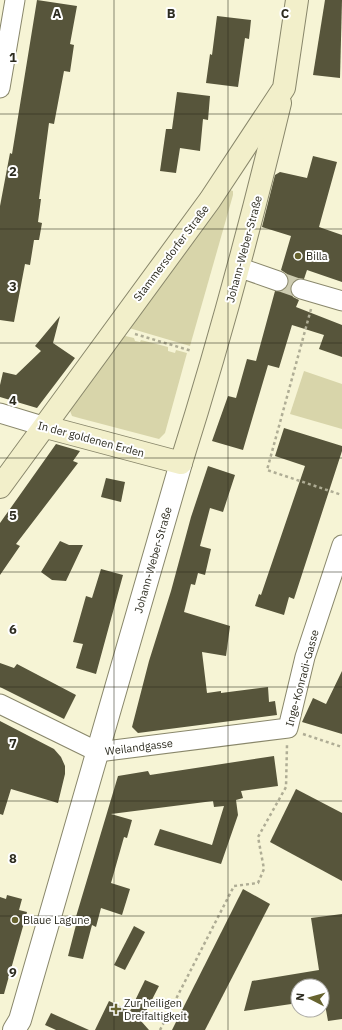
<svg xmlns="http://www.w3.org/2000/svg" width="342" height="1030" viewBox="0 0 342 1030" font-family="'IBM Plex Sans',sans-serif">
  <rect width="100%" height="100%" fill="#f6f4d5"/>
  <g fill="#d8d5aa">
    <path d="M230 190 233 191V195L190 346 129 328Z"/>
    <path d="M121 335 134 338 135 341 140 342 141 340 168 347V351L175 353 176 350 187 353 165 433 159 439 79 418 72 416 69 408Z"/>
    <path d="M304 371 342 384V429L290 414Z"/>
  </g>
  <g fill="#57553b">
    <path d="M37 0 77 6 70 44 74 45 70 72 64 71 54 124 49 123 39 199H41L38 222 42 223 39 240H34L30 265 25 264 14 322 0 320V206L10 153 12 154Z"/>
    <path d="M325 0H342L340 78 313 75Z"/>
    <path d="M217 16 251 20 249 39 245 38 238 87 206 83 210 54 212 55Z"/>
    <path d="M177 92 210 96 208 120 203 119 200 151 180 148 176 173 160 171 166 129H172Z"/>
    <path d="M313 156 337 162 319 227 342 235V282L307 270 304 279 298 278 293 281 290 291 293 297 299 300 296 307 342 325V357L319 349 324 335 292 325 279 368 268 365 243 450 212 441 228 396 236 398 247 359 256 361 275 291 285 290 288 284 287 274 281 270 291 236 262 227 275 175 280 172 307 178Z"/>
    <path d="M60 316 53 343 75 358 37 408 0 397V385L3 372 16 375 41 351 35 346Z"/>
    <path d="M284 428 342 446V451L294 599 289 597 284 615 255 606 259 594 261 595 305 466 275 456Z"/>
    <path d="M56 444 80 451 73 461 78 463 16 544 20 546 0 575V523Z"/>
    <path d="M208 466 235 475 223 512 210 508 200 546 211 549 205 575 198 573 195 585 191 584 184 612 230 626 226 656 202 652 207 693 221 691V693L268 687 269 702 275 701 277 715 138 733 132 727 149 661 171 591 191 517Z"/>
    <path d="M106 478 125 482 121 502 101 497Z"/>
    <path d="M60 541 69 545H83L66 581 52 580 41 572Z"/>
    <path d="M101 569 123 575 96 674 76 668 83 644 73 642 86 596 92 598Z"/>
    <path d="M0 663 14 668 17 664 76 695 64 719 0 687Z"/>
    <path d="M342 671V734L302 722 313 698 326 704Z"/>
    <path d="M0 721 54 749 61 757 65 766V774L58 803 11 789 3 815 0 814Z"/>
    <path d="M274 756 278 786 241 791 243 798 236 800 238 815 221 864 154 845 160 829 212 845 224 806 214 807 213 801 111 814 132 820 127 838 124 837 111 883 130 889 122 915 101 908 96 927 92 925 83 959 68 956 77 921 75 920 118 776 148 771 150 775Z"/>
    <path d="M296 789 342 813V881L270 842Z"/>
    <path d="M243 889 270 904 205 1030H172Z"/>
    <path d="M7 895 22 899 19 910 27 912 4 994H0V897L6 899Z"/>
    <path d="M342 914V1019L328 1021 324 999 322 1000V986H298V1003L244 1011 252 981 319 970 311 918Z"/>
    <path d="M134 926 145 932 125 970 114 965Z"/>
    <path d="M145 980 159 986 141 1021 149 1030H95L109 1001 130 1011Z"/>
    <path d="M51 1013 89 1030H56L45 1025Z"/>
  </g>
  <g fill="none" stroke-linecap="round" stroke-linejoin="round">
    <path stroke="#ceccb1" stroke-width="19" stroke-dasharray="19 10" stroke-linecap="butt" d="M278 281 301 289"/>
    <g stroke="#89876b" stroke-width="21">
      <g id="minor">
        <path d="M0 88 15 0"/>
        <path d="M238 267 278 281"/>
        <path d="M301 289 342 301"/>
        <path d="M0 413 46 427"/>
        <path d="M0 704 98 752 288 728 305 657 342 545"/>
      </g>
    </g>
    <g stroke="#89876b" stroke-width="24">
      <path id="tertiary" d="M14 1030 20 1020 181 463"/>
    </g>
    <g stroke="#89876b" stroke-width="24">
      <g id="secondary">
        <path d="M46 427 181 463C219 343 251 224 280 103"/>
        <path d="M0 487 210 200 284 88 297 0"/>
      </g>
    </g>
    <g stroke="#afad95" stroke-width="2.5" stroke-dasharray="3 3" stroke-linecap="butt">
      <path d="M311 309 267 470 342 495"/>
      <path d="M135 334 192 351"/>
      <path d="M303 734 342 747"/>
      <path d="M160 1030 234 886 258 883 264 869 258 837 286 787 287 745"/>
    </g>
    <use href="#minor" stroke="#fff" stroke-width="19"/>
    <use href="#tertiary" stroke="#fff" stroke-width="22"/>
    <use href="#secondary" stroke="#f2efca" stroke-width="22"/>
  </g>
  <path fill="none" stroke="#2c2b1f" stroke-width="1" stroke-opacity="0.55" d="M114 0V1030M228 0V1030M0 114H342M0 229H342M0 343H342M0 458H342M0 572H342M0 687H342M0 801H342M0 916H342"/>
  <g fill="#67632f" stroke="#fff" stroke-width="1.5">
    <circle cx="298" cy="256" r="4"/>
    <circle cx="15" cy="920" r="4"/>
    <path d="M114 1003h4v4h4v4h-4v4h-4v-4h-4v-4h4z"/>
  </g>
  <g text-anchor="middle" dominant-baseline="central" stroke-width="4" stroke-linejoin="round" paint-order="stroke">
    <g font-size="11" fill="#2c2b1f" stroke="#fff">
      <text transform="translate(244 249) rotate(-75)">Johann-Weber-Straße</text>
      <text transform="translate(171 253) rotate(-53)">Stammersdorfer Straße</text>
      <text transform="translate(91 439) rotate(15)">In der goldenen Erden</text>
      <text transform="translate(153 560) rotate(-74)">Johann-Weber-Straße</text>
      <text transform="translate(302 678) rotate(-75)">Inge-Konradi-Gasse</text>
      <text transform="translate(139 747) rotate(-7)">Weilandgasse</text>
    </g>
    <g font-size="11" fill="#2c2b1f" stroke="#fff" text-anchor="start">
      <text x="306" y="256">Billa</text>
      <text x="23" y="920">Blaue Lagune</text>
      <text x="124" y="1003">Zur heiligen<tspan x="124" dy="13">Dreifaltigkeit</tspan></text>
    </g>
  </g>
  <g font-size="13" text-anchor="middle" font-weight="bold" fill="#2c2b1f" stroke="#fff" stroke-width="4" stroke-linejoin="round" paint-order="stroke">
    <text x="57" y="18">A</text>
    <text x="171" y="18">B</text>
    <text x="285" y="18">C</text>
    <text x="13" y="62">1</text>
    <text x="13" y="176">2</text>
    <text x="13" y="291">3</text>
    <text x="13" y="405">4</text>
    <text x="13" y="520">5</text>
    <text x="13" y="634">6</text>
    <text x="13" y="748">7</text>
    <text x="13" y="863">8</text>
    <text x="13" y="977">9</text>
  </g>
  <g transform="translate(310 998) rotate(276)"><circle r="19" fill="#ffffff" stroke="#abaaa5"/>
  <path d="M0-3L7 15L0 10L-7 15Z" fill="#67632f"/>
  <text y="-6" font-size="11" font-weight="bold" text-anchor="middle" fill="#2c2b1f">N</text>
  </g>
</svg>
